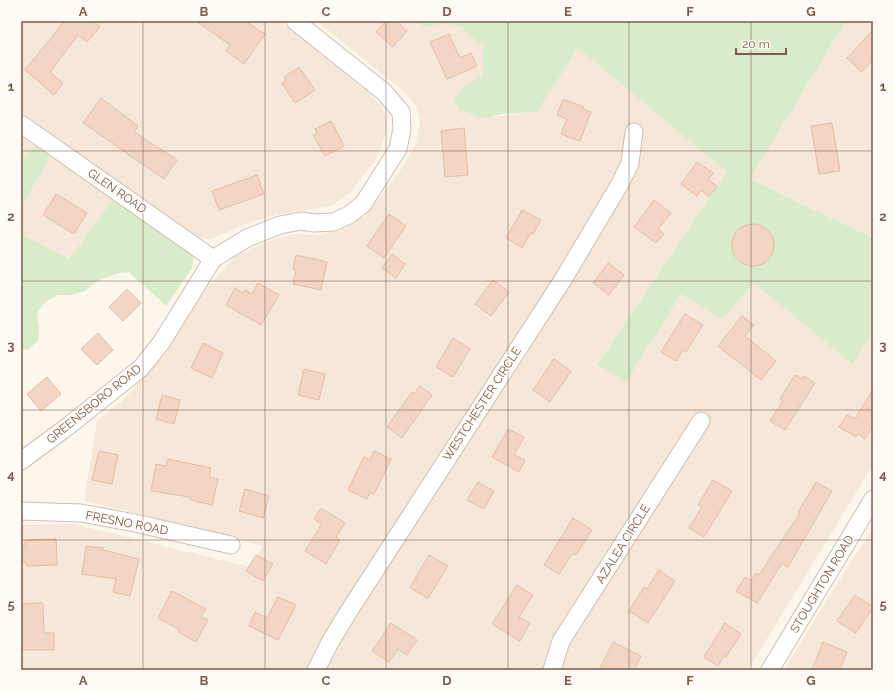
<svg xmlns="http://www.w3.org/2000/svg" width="894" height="691" viewBox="0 0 894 691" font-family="Raleway,sans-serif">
  <rect width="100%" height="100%" fill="#fdf6ec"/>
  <g fill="#f5e8da">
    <path d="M21 21H280L369 93 382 106 387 121 384 137 378 156 350 193 331 206 275 215 245 224 211 239 200 238 174 222 21 112Z"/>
    <path d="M317 21H419L424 27 443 23 461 27 483 47V74L463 88 484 118 538 111 578 47 728 172 597 363 626 382 681 294 754 283 852 363 873 333V465L748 670H21V525L74 524 249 567 263 546 133 512 84 501 97 421 122 401 168 351 188 314 210 284 236 256 265 242 296 234 319 235 342 230 365 216 398 174 415 146 420 122 416 106 404 92Z"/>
    <path d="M846 21H873V238L750 179Z"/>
    <path d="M21 137 35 146 21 160Z"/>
    <path d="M51 155 114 198 69 259 21 234V208Z"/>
    <path d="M873 528V670H784L826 601Z"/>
  </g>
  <g fill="#d8ecc9">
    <path d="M419 21H556L577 23 580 21H846L750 179 873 238V333L852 364 754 283 722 319 681 294 626 382 597 364 727 172 578 48 537 112 503 114 484 118 460 110 454 100 463 88 483 74V47L461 27 443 23 424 28Z"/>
    <path d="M35 146 51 155 21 208V160Z"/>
    <path d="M114 198 189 251 193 258 192 268 166 306 129 272 119 273 97 281 85 291 71 295H58L46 301 37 313 39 327 38 341 28 349 21 351V234L69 259Z"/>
  </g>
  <g fill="#f3d5c3" stroke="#e6bba3">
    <path d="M61 21H93L100 27 87 42 78 35 50 72 63 83 54 95 25 70 63 23Z"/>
    <path d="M196 21H245L265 34 244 64 226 51 230 45Z"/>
    <path d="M386 21H396L407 31 393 47 376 32Z"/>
    <path d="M873 30V60L861 72 847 58Z"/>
    <path d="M449 34 460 58 471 53 477 66 447 79 430 42Z"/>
    <path d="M299 67 315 90 295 103 282 83 286 80 284 77Z"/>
    <path d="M101 98 138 126 134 132 177 160 164 179 83 123Z"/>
    <path d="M563 99 584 107 583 109 591 112 580 141 561 134 567 119 557 115Z"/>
    <path d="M331 121 344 146 325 156 313 135 317 133 315 129Z"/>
    <path d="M832 123 840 171 819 174 811 126Z"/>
    <path d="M464 128 468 175 445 177 441 131Z"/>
    <path d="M697 162 713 173 708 180 717 186 709 197 701 190 697 196 681 184Z"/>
    <path d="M257 175 264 194 219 210 212 191Z"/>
    <path d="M56 194 87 213 74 234 43 215Z"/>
    <path d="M654 200 671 213 658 229 664 234 656 243 634 227Z"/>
    <path d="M522 210 541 220 533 234 531 233 522 248 506 238Z"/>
    <path d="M389 214 406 226 384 258 367 246Z"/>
    <circle cx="753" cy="245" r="21"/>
    <path d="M392 254 405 264 396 278 382 268Z"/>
    <path d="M296 255 327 262 321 290 293 284 296 270 293 269Z"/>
    <path d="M608 263 624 275 609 295 593 283Z"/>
    <path d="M493 280 509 292 491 316 475 304Z"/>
    <path d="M258 283 279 295 261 325 226 305 235 288 243 293 245 290 252 294Z"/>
    <path d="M127 289 141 303 123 321 109 307Z"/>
    <path d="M685 314 703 325 686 352 683 350 676 361 661 352Z"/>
    <path d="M742 316 754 325 745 336 776 361 761 380 718 346Z"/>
    <path d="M98 333 113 350 97 365 81 349Z"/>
    <path d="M453 338 470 349 453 377 436 367Z"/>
    <path d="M203 343 223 353 212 378 191 368Z"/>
    <path d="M554 359 571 371 550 402 533 390Z"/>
    <path d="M304 369 325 374 319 400 298 395Z"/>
    <path d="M795 375 802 379 804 376 815 383 785 430 770 421 783 401 780 399Z"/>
    <path d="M47 377 61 394 41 411 27 394Z"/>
    <path d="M420 386 432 395 402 438 387 427 412 392 414 394Z"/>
    <path d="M873 389V425L865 439 858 434 856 437 839 427 847 415 855 419Z"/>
    <path d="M162 395 180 400 174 424 156 419Z"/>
    <path d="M508 429 524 437 514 455 525 460 519 472 492 457Z"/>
    <path d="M99 451 118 455 112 484 92 480Z"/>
    <path d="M374 451 391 459 374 494 370 492 367 499 348 490 364 457 370 460Z"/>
    <path d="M168 459 211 468 209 477 218 479 212 505 190 500V497L151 491 156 464 166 466Z"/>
    <path d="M713 480 732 491 704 537 689 528 702 507 698 505Z"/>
    <path d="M478 482 494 491 484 509 467 500Z"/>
    <path d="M816 482 832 491 788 567 782 563 757 603 736 591 745 577 751 581 756 573 759 575 800 513 798 512Z"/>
    <path d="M245 489 269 496 263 518 239 511Z"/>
    <path d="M321 508 345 523 336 537 340 540 326 564 305 551 322 524 314 519Z"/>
    <path d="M573 518 592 530 576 555 573 553 559 574 544 565Z"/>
    <path d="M56 539 57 565 27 566 26 562 21 563V545H25V540Z"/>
    <path d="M86 546 103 548V550L139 559 130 596 113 592 116 579 82 574Z"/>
    <path d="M256 555 273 564 263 581 246 571Z"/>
    <path d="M429 555 448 566 428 598 410 588Z"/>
    <path d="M659 570 675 581 648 623 629 611 644 587 647 589Z"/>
    <path d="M517 585 533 595 519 617 530 623 520 641 492 624Z"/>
    <path d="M172 591 206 609 201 617 208 620 196 642 178 632 180 630 158 618Z"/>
    <path d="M855 595 873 607 856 633 837 621Z"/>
    <path d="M278 597 296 605 278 640 249 626 255 612 267 618Z"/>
    <path d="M43 603 44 633H54V650H21V604Z"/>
    <path d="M391 623 417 640 407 655 398 649 389 662 372 651Z"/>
    <path d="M725 623 741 634 726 657 724 656 718 666 704 657Z"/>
    <path d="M613 642 641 656 634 670H599Z"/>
    <path d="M823 642 847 652 840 670H812Z"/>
  </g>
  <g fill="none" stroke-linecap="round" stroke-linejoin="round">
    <g stroke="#d1beb0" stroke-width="19">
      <g id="minor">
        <path d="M21 124 213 259"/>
        <path d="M21 461 67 427 141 368 161 343 213 259 247 238 280 225 301 221 314 223 334 222 349 215 363 204 398 149 402 129 401 112 384 92 295 21"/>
        <path d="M21 511 81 513 135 523 231 545"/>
        <path d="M316 670 330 642 349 611 564 278 621 182 630 163 634 132"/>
        <path d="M552 670 561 641 701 421"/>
        <path d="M770 670 873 499"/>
      </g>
    </g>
    <use href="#minor" stroke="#fff" stroke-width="17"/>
  </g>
  <path fill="none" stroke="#7a5c4d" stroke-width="1" stroke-opacity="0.55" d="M143 21V670M265 21V670M386 21V670M508 21V670M629 21V670M751 21V670M21 151H873M21 281H873M21 410H873M21 540H873"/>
  <g text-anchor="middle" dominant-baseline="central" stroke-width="3" stroke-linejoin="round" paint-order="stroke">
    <g font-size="12" fill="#7a5c4d" stroke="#fffaf3">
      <text transform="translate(117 191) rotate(35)">GLEN ROAD</text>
      <text transform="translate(94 404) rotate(-39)">GREENSBORO ROAD</text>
      <text transform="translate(482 404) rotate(-57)">WESTCHESTER CIRCLE</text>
      <text transform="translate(127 523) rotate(11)">FRESNO ROAD</text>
      <text transform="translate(623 544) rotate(-58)">AZALEA CIRCLE</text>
      <text transform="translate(822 584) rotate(-59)">STOUGHTON ROAD</text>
    </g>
  </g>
  <rect width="894" height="691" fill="none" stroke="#fffaf3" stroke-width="44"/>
  <path d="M736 48v6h50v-6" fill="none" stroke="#7a5c4d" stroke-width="2"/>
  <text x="742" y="48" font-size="12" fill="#7a5c4d" stroke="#fffaf3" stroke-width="3" paint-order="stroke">20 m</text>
  <rect x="22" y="22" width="850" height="647" fill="none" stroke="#7a5c4d" stroke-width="1.5"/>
  <g font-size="13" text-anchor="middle" font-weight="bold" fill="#7a5c4d">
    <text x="83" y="16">A</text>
    <text x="204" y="16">B</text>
    <text x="326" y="16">C</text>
    <text x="447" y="16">D</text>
    <text x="568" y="16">E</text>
    <text x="690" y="16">F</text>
    <text x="811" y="16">G</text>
    <text x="11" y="91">1</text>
    <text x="883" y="91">1</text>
    <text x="11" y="221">2</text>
    <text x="883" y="221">2</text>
    <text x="11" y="350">3</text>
    <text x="883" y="350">3</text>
    <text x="11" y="479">4</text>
    <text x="883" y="479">4</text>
    <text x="11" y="609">5</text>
    <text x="883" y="609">5</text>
    <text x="83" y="685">A</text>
    <text x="204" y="685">B</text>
    <text x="326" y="685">C</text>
    <text x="447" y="685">D</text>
    <text x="568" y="685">E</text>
    <text x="690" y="685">F</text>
    <text x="811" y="685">G</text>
  </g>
</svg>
